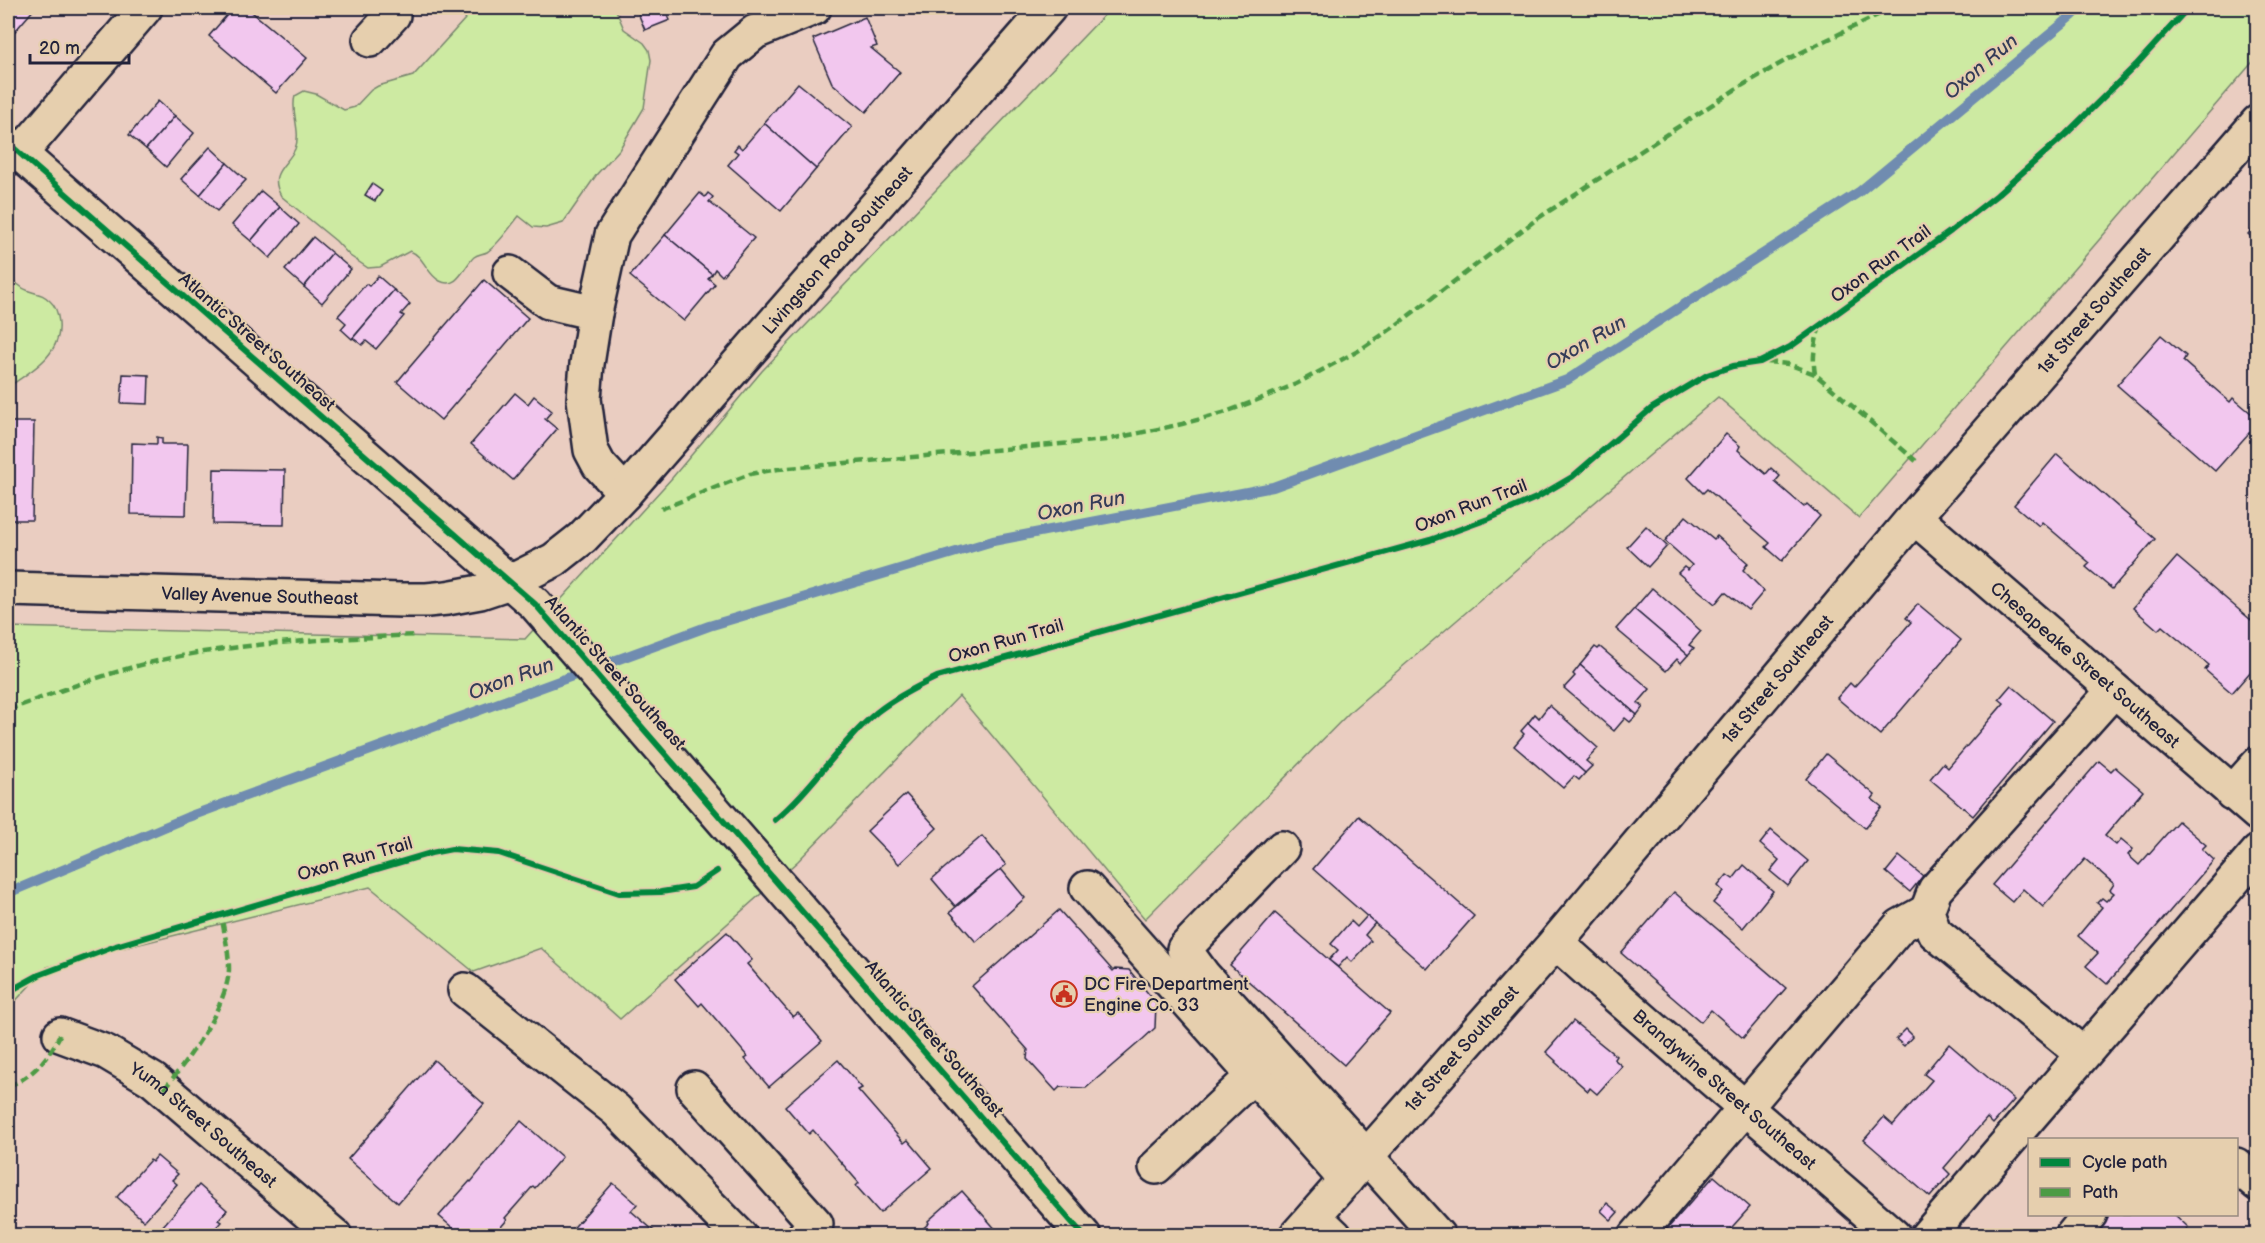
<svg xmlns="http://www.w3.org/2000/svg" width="2265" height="1243" viewBox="0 0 2265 1243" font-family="'Balsamiq Sans',sans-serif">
  <rect width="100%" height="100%" fill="#eacdc1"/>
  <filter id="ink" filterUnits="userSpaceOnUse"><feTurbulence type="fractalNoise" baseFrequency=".0167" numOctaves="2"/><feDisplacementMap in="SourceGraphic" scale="12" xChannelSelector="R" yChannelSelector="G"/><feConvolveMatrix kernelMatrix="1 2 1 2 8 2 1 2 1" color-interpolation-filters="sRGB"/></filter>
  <g filter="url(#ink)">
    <g fill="#cdeaa2" stroke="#78866e" stroke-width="1.5">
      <path d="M466 8H615L624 29 644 43 649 50 651 60 644 108 619 150 597 174 563 223 546 228 533 227 519 216C511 226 498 245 487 252 483 254 478 254 474 257 464 266 458 290 440 281 427 275 424 256 410 251L380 267 368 268 350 256 336 241 281 196C268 172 286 167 295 149 302 131 290 112 295 96L304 91 316 94 344 110 355 107 371 90 378 86 413 76 465 19 469 13Z"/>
      <path d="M1111 8H2257V57L1859 518 1718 397 1353 709 1145 919 959 696 798 861 620 1019 541 948 474 972 370 887 47 967 8 1009V627L525 639 672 478 762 371Z"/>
      <path d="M8 274C14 281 20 288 29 291 38 294 43 294 50 301 56 306 58 314 59 322 62 355 31 371 8 387Z"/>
    </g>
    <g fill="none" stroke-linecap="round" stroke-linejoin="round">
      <path stroke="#6f8cb0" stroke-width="10" d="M8 893 188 817 709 626 993 541 1273 487 1567 380 1859 192 2072 16 2080 8"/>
    </g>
    <g fill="#f2c7ee" stroke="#22223b" stroke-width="1.5">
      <path d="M8 8H35L10 37 8 34Z"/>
      <path d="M233 8H247L307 58 276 93 209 36Z"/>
      <path d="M636 8H684L667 14 670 20 645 30Z"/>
      <path d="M865 17 877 46 871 48 900 72 866 112 832 83 813 39Z"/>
      <path d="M798 83 852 127 816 169 764 123Z"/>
      <path d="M158 101 175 116 146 149 129 135Z"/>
      <path d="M175 116 194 133 166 167 146 149Z"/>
      <path d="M764 123 816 169 781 211 728 165 738 153 734 150 738 145 742 149Z"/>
      <path d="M210 147 227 163 200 195 181 179Z"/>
      <path d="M227 163 246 180 217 211 200 195Z"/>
      <path d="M372 184 382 191 375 201 365 195Z"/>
      <path d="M261 191 280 207 251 241 232 225Z"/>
      <path d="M700 193 705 197 708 193 713 197 709 202 754 238 722 276 715 269 712 274 665 235Z"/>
      <path d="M280 207 299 224 270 258 251 241Z"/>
      <path d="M2258 224V243L2248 234Z"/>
      <path d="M665 235 712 274 708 278 715 284 684 321 630 276Z"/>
      <path d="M313 237 332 253 304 287 285 270Z"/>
      <path d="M332 253 351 269 322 303 304 287Z"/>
      <path d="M378 276 394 290 352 339 341 329 346 323 338 316 366 284 369 286Z"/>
      <path d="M484 280 528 318 441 420 397 382Z"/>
      <path d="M394 290 410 304 401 314 404 316 376 349 366 341 362 345 353 338Z"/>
      <path d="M2161 335 2186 356 2183 361 2230 402 2233 398 2258 419V423L2215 471 2117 385Z"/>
      <path d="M123 374 149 375 148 404 121 403Z"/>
      <path d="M515 393 528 404 534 396 552 411 545 419 557 429 513 480 471 444Z"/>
      <path d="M8 422H34L32 520H8Z"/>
      <path d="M1726 434 1740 446 1738 450 1766 474 1771 468 1780 476 1775 482 1804 507 1807 504 1820 516 1782 561 1766 547 1770 543 1707 489 1703 493 1688 478Z"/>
      <path d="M157 437 162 438V444H188L186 515 131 514 132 443 157 444Z"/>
      <path d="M2057 454 2155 539 2112 589 2086 567 2090 563 2042 522 2039 526 2014 505Z"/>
      <path d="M214 469 285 470 284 525 213 524Z"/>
      <path d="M1686 516 1714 539 1717 536 1748 563 1743 570 1764 591 1748 610 1725 592 1715 604 1678 573 1684 567 1688 570 1692 565 1665 541Z"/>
      <path d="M1646 526 1667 546 1648 567 1627 547Z"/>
      <path d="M2177 557 2258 626V663L2232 693 2205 670 2209 665 2162 626 2158 630 2133 608Z"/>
      <path d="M1652 588 1701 631 1689 645 1694 648 1688 655 1634 609Z"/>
      <path d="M1918 604 1961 640 1880 735 1837 698 1850 683 1854 687 1887 650 1911 622 1906 618Z"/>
      <path d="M1634 609 1688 655 1681 663 1677 659 1666 671 1616 629Z"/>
      <path d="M1595 647 1598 649 1600 647 1650 689 1638 703 1643 707 1637 715 1580 665Z"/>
      <path d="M1580 665 1637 715 1630 722 1625 718 1614 731 1564 688 1575 676 1573 674Z"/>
      <path d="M2011 685 2053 721 1973 816 1930 779 1943 763 1948 768 2004 703 1999 699Z"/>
      <path d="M1549 705 1598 748 1586 761 1592 766 1585 773 1528 723 1535 714 1539 718Z"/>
      <path d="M1528 723 1585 773 1579 780 1574 776 1563 788 1514 746 1524 734 1521 731Z"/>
      <path d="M1826 754 1875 795 1872 799 1882 807 1865 828 1806 779Z"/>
      <path d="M2099 761 2111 771 2115 767 2143 791 2105 836 2116 845 2121 839 2133 849 2128 855 2139 865 2178 821 2206 845 2202 849 2214 860 2107 984 2086 966 2098 953 2078 936 2102 907 2097 903 2102 898 2106 901 2114 893 2110 890 2114 884 2085 859 2043 907 2023 889 2012 902 1992 885Z"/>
      <path d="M906 794 937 828 899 864 867 831Z"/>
      <path d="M1359 816 1474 916 1427 969 1313 869Z"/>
      <path d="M1771 830 1808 861 1788 886 1770 871 1779 860 1760 844Z"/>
      <path d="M982 836 1006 865 955 906 932 879Z"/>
      <path d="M1899 856 1923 876 1910 892 1886 872Z"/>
      <path d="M1744 865 1773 891 1743 928 1713 903 1723 891 1718 886 1727 875 1733 879Z"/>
      <path d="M1001 869 1025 898 976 942 950 912Z"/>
      <path d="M1674 892 1786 988 1743 1038 1711 1010 1701 1022 1621 953Z"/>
      <path d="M1059 910 1113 971 1115 969 1129 970 1156 1003 1155 1028 1143 1039 1086 1088 1060 1087 1056 1091 1027 1059 1028 1050 972 986Z"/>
      <path d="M1275 913 1390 1013 1344 1065 1230 965Z"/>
      <path d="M1367 916 1375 923 1365 935 1371 941 1352 962 1347 957 1338 967 1329 960 1338 950 1331 944 1351 921 1357 927Z"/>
      <path d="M727 932 752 960 747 964 793 1017 798 1013 822 1041 769 1087 745 1059 748 1057 702 1003 699 1006 675 979Z"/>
      <path d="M1573 1021 1616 1056 1614 1059 1622 1066 1597 1094 1590 1088 1588 1091 1555 1062 1556 1061 1546 1052Z"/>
      <path d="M1906 1029 1913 1036 1904 1046 1896 1039Z"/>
      <path d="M1949 1044 2014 1100 1993 1124 1987 1118 1944 1168 1950 1174 1930 1197 1864 1140 1884 1117 1893 1125 1932 1080 1924 1074Z"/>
      <path d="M434 1060 484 1104 398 1203 348 1159Z"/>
      <path d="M838 1060 862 1088 858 1090 904 1143 908 1140 932 1168 880 1213 856 1186 859 1183 813 1130 809 1134 785 1106Z"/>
      <path d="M521 1121 562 1157 535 1188 533 1186 505 1218 507 1220 493 1236H462L439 1216 470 1181 471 1182Z"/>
      <path d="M157 1156 178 1174 172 1180 177 1184 144 1221 117 1197 150 1160 152 1162Z"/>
      <path d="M1714 1176 1750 1207 1724 1236H1661Z"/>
      <path d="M613 1183 637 1204 631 1211 654 1231 651 1236H572L569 1233Z"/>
      <path d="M199 1185 227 1210 218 1220 221 1222 210 1234 208 1232 205 1236H154Z"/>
      <path d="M962 1191 998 1232 994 1236H915L929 1223 928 1221Z"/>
      <path d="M1607 1203 1618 1212 1611 1220 1601 1211Z"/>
      <path d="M2092 1214H2174L2188 1227 2181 1236H2074Z"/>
    </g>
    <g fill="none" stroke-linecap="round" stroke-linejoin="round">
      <g stroke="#22223b" stroke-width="38">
        <g id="minor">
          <path d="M370 40 393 15V8"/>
          <path d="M8 143 535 604 1084 1236"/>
          <path d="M20 154 145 8"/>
          <path d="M510 273 548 302 595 313"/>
          <path d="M625 493 599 465 591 450 584 399 587 364 595 313 612 235 727 55 755 32 814 8"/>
          <path id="s1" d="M1914 517 2258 814"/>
          <path id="s2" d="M8 589 402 600H427L447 598 480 592 510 582 554 560 582 538 625 493 1049 8"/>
          <path d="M2232 793 2258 764"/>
          <path d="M1282 848 1184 949 1203 975 1438 1236"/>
          <path d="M1087 888 1346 1180"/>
          <path id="s3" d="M1556 942C1666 1043 1782 1137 1894 1236"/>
          <path d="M465 990 616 1110 740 1236"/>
          <path id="s4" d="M60 1035 106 1052 153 1080 335 1236"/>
          <path d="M2083 1054 1934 932 1927 911 1935 890 2114 690"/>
          <path d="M694 1088 816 1224 804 1236"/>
          <path d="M2236 1165 2258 1184"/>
          <path d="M1156 1167 1254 1075"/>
          <path d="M1314 1216 1335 1236"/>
          <path id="s5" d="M1296 1236 1556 942 1914 517 2258 122"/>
          <path d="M1636 1236 1900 926 1927 911"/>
          <path d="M1927 1236 2258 852"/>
          <path d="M2072 1236 2090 1214"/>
        </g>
      </g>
      <use href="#minor" stroke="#e6cfae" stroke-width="33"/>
      <g stroke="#4d9b45" stroke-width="4.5" stroke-dasharray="9 4.5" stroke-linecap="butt">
        <path d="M1767 362 1788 364 1815 374 1916 461"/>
        <path d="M1815 374C1812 357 1815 343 1820 326"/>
        <path d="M661 509 750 474 778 469 1106 440 1182 424 1223 413 1260 399 1296 384 1358 351 1391 329 1537 219 1736 89 1790 58 1892 8"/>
        <path d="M8 710C49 695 91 679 133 667 225 642 321 640 415 635"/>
        <path d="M8 1086C32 1078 49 1057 60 1035"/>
        <path d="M164 1089C187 1062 228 1005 229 969 229 951 224 932 221 914"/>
      </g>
      <g stroke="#e6cfae" stroke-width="10">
        <g id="cycleway">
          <path d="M8 143 535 604 1084 1236"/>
          <path d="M775 820C813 788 839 744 877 712 896 697 916 687 937 677L1430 540 1488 519 1536 498 1572 477 1652 408 1707 375 1733 366 1760 362 1790 347 1951 231 1997 195 2066 134 2136 65 2188 8"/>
          <path d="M8 992 39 975 116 946 431 853 452 849 499 853 619 893 661 892 693 887 717 871"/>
        </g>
      </g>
      <use href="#cycleway" stroke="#00873e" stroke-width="6"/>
    </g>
  </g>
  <defs>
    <g id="civic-ring" transform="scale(1.35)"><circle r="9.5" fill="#e6cfae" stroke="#c8321e" stroke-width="1.5"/><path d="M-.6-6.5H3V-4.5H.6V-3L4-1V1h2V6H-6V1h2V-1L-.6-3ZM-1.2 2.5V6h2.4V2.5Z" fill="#c8321e"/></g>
  </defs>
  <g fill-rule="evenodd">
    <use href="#civic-ring" x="1064" y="994"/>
  </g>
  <g text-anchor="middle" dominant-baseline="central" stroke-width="4.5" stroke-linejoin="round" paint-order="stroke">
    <g font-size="18" fill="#22223b" stroke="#e6cfae">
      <text stroke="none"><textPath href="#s2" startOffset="974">Livingston Road Southeast</textPath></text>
      <text transform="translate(1881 264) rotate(-36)">Oxon Run Trail</text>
      <text stroke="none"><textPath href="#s5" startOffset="1222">1st Street Southeast</textPath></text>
      <text transform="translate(257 342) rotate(41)">Atlantic Street Southeast</text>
      <text transform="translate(1471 506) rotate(-21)">Oxon Run Trail</text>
      <text stroke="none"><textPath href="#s2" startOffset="252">Valley Avenue Southeast</textPath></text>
      <text transform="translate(1006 641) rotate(-16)">Oxon Run Trail</text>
      <text stroke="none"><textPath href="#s1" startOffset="226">Chesapeake Street Southeast</textPath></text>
      <text transform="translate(615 673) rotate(48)">Atlantic Street Southeast</text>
      <text stroke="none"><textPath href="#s5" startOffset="736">1st Street Southeast</textPath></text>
      <text transform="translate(355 859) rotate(-16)">Oxon Run Trail</text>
      <text transform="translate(934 1039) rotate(49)">Atlantic Street Southeast</text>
      <text stroke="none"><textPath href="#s5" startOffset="250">1st Street Southeast</textPath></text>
      <text stroke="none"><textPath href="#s3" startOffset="224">Brandywine Street Southeast</textPath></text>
      <text stroke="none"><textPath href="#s4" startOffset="171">Yuma Street Southeast</textPath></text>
    </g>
    <g font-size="18" fill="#22223b" stroke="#e6cfae" text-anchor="start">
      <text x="1084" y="984">DC Fire Department<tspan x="1084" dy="21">Engine Co. 33</tspan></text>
    </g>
    <g font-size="20" font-style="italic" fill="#353c58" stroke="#e6cfae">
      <text transform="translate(1981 67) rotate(-40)">Oxon Run</text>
      <text transform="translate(1586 343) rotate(-30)">Oxon Run</text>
      <text transform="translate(1081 506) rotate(-11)">Oxon Run</text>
      <text transform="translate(511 679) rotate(-20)">Oxon Run</text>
    </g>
  </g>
  <rect width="2265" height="1243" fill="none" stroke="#e6cfae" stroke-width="30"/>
  <rect x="15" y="15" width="2235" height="1213" fill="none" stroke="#22223b" stroke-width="2" filter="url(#ink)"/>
  <rect x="2028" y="1138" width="210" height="78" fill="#e6cfae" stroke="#988a80" stroke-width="1.5"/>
  <rect x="2040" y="1158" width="30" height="9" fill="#00873e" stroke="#988a80" stroke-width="1.5"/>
  <text x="2082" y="1168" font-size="18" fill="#22223b">Cycle path</text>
  <rect x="2040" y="1188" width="30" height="9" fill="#4d9b45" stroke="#988a80" stroke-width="1.5"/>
  <text x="2082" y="1198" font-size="18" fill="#22223b">Path</text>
  <path d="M30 54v9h99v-9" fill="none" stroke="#22223b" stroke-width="3"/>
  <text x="39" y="54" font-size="18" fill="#22223b" stroke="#e6cfae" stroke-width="4.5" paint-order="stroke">20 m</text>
</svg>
